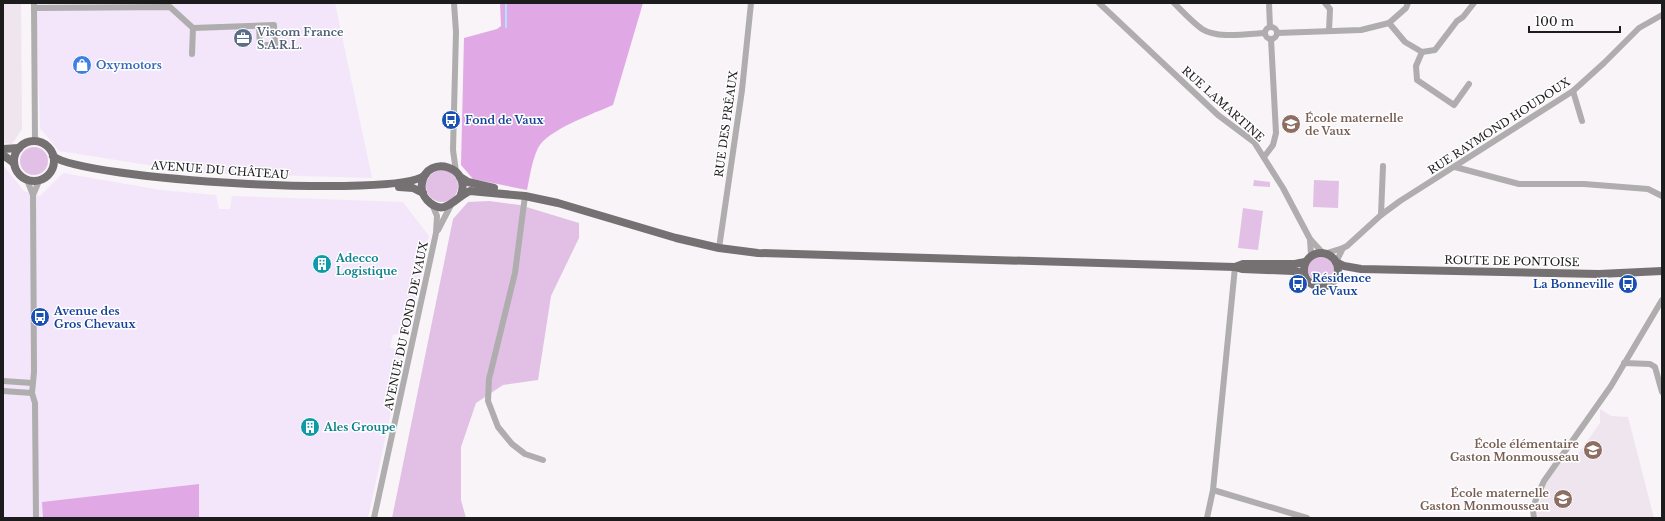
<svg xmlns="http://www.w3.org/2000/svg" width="1665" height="521" viewBox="0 0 1665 521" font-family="'Libre Baskerville',serif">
  <rect width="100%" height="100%" fill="#f8f4f8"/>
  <g fill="#f3e6fa">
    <path d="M36 3H335L372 178 199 173 59 151 40 128Z"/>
    <path d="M3 165 24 191 40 196 63 173 161 190 216 195 219 209H230L232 196 403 202 429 236 409 328 404 333 393 335 390 347 400 352 403 357 368 518H3Z"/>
  </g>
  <g fill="#eee5ef">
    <path d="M3 3H21L22 129 12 144 3 143Z"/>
    <path d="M1600 409 1611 416 1628 417 1654 518H1538L1537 511 1546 483 1560 462 1574 460 1600 423Z"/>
  </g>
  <g fill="#e2c0e6">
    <circle cx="34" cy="161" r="14"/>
    <circle cx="442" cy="186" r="16"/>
    <path d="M1254 180 1270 182V187L1253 186Z"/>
    <path d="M1314 180 1339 181 1338 208 1313 207Z"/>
    <path d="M489 201 520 205 579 223V238L551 296 538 380 503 385 476 403 461 447V500L466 518H392L453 219 468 202Z"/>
    <path d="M1243 208 1263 211 1258 250 1238 248Z"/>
    <circle cx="1321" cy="269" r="13"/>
  </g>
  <g fill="#e0a9e6">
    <path d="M500 3H643L613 105C595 113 547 130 538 148 532 160 530 176 527 190L473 179 461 165 464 38 497 29 501 26Z"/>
    <path d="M199 484V518H43L42 502Z"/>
  </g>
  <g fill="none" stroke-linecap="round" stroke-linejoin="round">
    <path stroke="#b1e4fc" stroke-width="2" d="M506 27V3"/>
    <g stroke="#afadae" stroke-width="6">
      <path d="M34 3 35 142"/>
      <path d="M454 3 456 32 453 150 456 172"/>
      <path d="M1099 3 1218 115 1254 142 1283 188 1310 239"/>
      <path d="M1174 3C1183 12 1192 22 1202 29 1217 39 1247 34 1265 33"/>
      <path d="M1269 3 1270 27"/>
      <path d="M1325 3 1330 9 1329 31"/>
      <path d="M34 8 170 7 193 28 274 25 275 45H260L259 26"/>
      <path d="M1389 23 1405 42 1422 52 1435 50 1457 21 1463 17 1474 3"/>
      <circle cx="1271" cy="33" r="6"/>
      <path d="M1277 33 1361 30 1389 23 1406 8 1408 3"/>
      <path d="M1422 52 1416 66 1417 80 1454 105 1469 84"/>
      <path d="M192 54 193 28"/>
      <path d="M1573 91 1582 121"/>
      <path d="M1264 157 1273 145 1276 133 1271 39"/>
      <path d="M1455 167 1519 184H1584L1648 189 1662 196"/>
      <path d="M27 180 33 195 34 372 32 393 35 403 36 518"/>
      <path d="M33 195 39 181"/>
      <path d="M525 196 515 273 489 379 488 401 498 427 512 444 525 454 543 460"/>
      <path d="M1381 215 1383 166"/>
      <path d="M438 230 451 205"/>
      <path d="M719 248 742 90 751 3"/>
      <path d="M1343 248 1347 246 1381 215 1400 201 1573 91 1604 63 1639 28 1662 15"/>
      <path d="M1327 253 1343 248 1336 262"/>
      <path d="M1311 255 1310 239 1322 252"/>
      <path d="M1624 363 1650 364 1655 367 1662 392"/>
      <path d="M3 381 32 383"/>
      <path d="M3 391 32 393"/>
      <path d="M1213 490 1307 518"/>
      <path d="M374 518 436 233 437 216 432 204"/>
      <path d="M1207 518 1213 490 1235 267"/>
      <path d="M1534 518 1533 510 1536 499 1544 481 1611 386 1662 300"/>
    </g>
    <g stroke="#757173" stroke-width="8">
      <circle cx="34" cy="161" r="20"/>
      <path d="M3 149 19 148"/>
      <path d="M3 155 14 163"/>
      <path d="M53 156C82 180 401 199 425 175"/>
      <path d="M460 177 468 182 494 188"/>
      <path d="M399 187 413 188 423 193"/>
      <path d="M460 197C474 167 427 153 422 183 421 189 423 196 427 200 445 219 456 196 470 191L525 196 558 203 676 238 719 248 758 253 1235 267 1242 269 1293 271 1304 273"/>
      <circle cx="1321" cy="270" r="17"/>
      <path d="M1336 262 1344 266 1361 269 1599 274 1662 271"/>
      <path d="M1235 267 1243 264H1295L1305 262"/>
    </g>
  </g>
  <defs>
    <g id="office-disc" transform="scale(1)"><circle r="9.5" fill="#5c6f8a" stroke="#fff"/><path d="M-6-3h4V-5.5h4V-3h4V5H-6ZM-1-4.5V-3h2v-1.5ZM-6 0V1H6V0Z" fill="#fff"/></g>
    <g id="shop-disc" transform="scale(1)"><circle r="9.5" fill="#3f7fe0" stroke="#fff"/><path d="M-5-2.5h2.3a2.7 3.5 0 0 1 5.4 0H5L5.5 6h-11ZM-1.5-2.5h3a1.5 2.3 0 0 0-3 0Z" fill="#fff"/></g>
    <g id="bus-disc" transform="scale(1)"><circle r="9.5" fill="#1a4fb4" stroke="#fff"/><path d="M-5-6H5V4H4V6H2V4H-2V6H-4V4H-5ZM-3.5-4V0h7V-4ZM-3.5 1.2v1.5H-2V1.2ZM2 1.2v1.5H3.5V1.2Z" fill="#fff"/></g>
    <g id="school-disc" transform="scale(1)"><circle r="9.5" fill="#8d6e63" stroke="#fff"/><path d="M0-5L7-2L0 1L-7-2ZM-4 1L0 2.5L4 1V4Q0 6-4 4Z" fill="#fff"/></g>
    <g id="building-disc" transform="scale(1)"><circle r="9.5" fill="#0f9aa8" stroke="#fff"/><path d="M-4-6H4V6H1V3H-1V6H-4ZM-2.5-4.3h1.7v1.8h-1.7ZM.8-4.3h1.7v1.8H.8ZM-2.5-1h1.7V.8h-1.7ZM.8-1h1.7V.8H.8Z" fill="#fff"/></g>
  </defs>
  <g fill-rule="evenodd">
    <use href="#office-disc" x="243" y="38"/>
    <use href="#shop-disc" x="82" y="65"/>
    <use href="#bus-disc" x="451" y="120"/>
    <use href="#school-disc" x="1291" y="124"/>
    <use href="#building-disc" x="322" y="264"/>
    <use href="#bus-disc" x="1298" y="284"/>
    <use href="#bus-disc" x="1628" y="284"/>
    <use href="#bus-disc" x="40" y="317"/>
    <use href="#building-disc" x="310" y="427"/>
    <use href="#school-disc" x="1593" y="450"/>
    <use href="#school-disc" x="1563" y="499"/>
  </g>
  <g text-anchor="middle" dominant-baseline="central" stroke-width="3" stroke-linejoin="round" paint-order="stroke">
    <g font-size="11" font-weight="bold" fill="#4e5e75" stroke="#fff" text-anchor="start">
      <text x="257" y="32">Viscom France<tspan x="257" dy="13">S.A.R.L.</tspan></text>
    </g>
    <g font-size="11" font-weight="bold" fill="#366cbe" stroke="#fff" text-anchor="start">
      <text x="96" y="65">Oxymotors</text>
    </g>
    <g font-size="11" fill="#1d1c1d" stroke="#fff">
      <text transform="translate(1223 104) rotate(42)">RUE LAMARTINE</text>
      <text transform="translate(726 124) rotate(-82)">RUE DES PRÉAUX</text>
      <text transform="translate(1499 126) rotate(-33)">RUE RAYMOND HOUDOUX</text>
      <text transform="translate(220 170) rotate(4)">AVENUE DU CHÂTEAU</text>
      <text transform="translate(1512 261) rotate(1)">ROUTE DE PONTOISE</text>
      <text transform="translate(406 326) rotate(-78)">AVENUE DU FOND DE VAUX</text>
    </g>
    <g font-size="11" font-weight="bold" fill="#785e54" stroke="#fff" text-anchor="end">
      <text x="1305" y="118" text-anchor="start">École maternelle<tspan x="1305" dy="13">de Vaux</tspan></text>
      <text x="1579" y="444">École élémentaire<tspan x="1579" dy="13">Gaston Monmousseau</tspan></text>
      <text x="1549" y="493">École maternelle<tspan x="1549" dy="13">Gaston Monmousseau</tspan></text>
    </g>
    <g font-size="11" font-weight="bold" fill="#164399" stroke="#fff" text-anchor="start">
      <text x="465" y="120">Fond de Vaux</text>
      <text x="1312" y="278">Résidence<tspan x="1312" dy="13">de Vaux</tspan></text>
      <text x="1614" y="284" text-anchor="end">La Bonneville</text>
      <text x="54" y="311">Avenue des<tspan x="54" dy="13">Gros Chevaux</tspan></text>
    </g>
    <g font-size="11" font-weight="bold" fill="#0d838f" stroke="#fff" text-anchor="start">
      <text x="336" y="258">Adecco<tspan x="336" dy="13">Logistique</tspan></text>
      <text x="324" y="427">Ales Groupe</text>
    </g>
  </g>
  <rect width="1665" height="521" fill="none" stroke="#1d1c1d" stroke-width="8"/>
  <path d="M1529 26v6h91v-6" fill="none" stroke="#1d1c1d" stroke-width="2"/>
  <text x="1535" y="26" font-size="12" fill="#1d1c1d" stroke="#ffffff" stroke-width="3" paint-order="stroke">100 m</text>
</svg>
